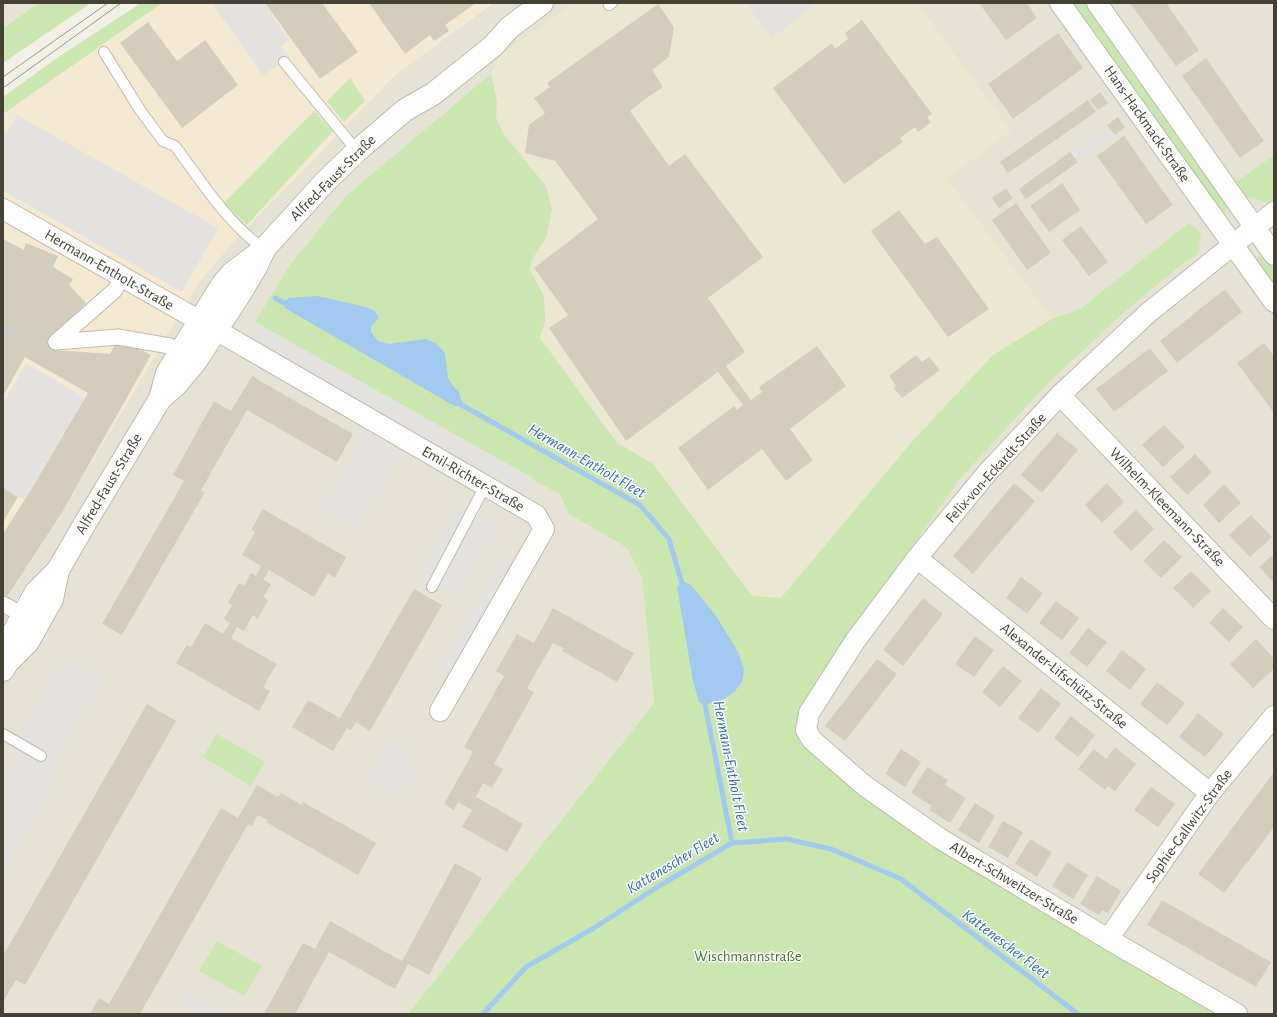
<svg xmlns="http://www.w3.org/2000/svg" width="1277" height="1017" viewBox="0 0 1277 1017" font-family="'Alegreya Sans',sans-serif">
  <rect width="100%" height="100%" fill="#f3f0e6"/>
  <g fill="#e7e3d4">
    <path d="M3 3H39L3 28Z"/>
    <path d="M493 3H1274V1014H1234L826 761 752 596 531 477 559 494 569 514 627 548 642 578 654 703 408 1014H3V601L45 539 199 282 232 243 396 74Z"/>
  </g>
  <path fill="#f5e9d1" d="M162 3H491L396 74 232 243 199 282 61 514 3 604V114Z"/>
  <path fill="#e5e1db" d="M1274 975V1005L1261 998Z"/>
  <path fill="#ece7d0" d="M575 3H917L1011 131 947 179 1052 319 993 355 911 443 781 598 752 596 653 464 617 443 540 338 545 321 544 296 530 271 531 261 546 238 552 209 546 186 504 134 496 118 497 101 491 74 501 54Z"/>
  <g fill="#c9e7af">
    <path d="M39 3H91L3 63V28Z"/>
    <path d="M141 3H162L3 114V97L60 56Z"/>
    <path d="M1065 3H1091L1233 206 1219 216Z"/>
    <path d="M491 74 497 101 496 118 504 135 546 186 552 209 546 238 531 261 530 271 544 296 545 321 540 338 617 443 653 464 752 596 781 598 911 443 993 355 1052 319 1080 309 1189 223 1201 233 1198 254 1182 264 1129 308 1049 382 960 479 882 588 840 645 807 702 805 740 1222 1014H408L654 703 642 578 627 548 569 514 559 494 255 322 290 265 346 196Z"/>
    <path d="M350 78 365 101 344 122 327 101Z"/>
    <path d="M314 111 333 131 247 225 224 203Z"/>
    <path d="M1274 155V199L1268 203 1247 197 1236 182Z"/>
    <path d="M1266 252 1274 263V294L1252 263Z"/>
    <path d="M217 734 265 762 251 786 203 757Z"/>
    <path d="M217 941 262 966 244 996 199 971Z"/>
  </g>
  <g fill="#e4e2de">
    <path d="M212 3H264L289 40 281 46 290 58 263 75Z"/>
    <path d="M746 3H817L772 38Z"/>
    <path d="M17 115 218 228 182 292 3 191V133L6 134Z"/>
    <path d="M1107 125 1115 135 1078 162 1070 152Z"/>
    <path d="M255 322 531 477 520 496 245 341Z"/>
    <path d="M26 363 85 398 24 500 3 488V404Z"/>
    <path d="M366 431 401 451 356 530 320 510Z"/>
    <path d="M457 505 498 527 458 598 418 575Z"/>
    <path d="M501 556 513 563 451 673 439 666Z"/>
    <path d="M64 657 102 678 49 773 56 777 3 875V786L19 757 11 753Z"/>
    <path d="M392 738 412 750 406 761 417 768 399 800 367 781Z"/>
    <path d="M188 992 229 1014H197L180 1005Z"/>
  </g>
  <g fill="#a2c9f0">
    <path d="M317 296 366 307 375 311 379 318 371 326V332L378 341 389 344 425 339 437 344 445 353 448 378 453 386 459 392 463 406H455L449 403 285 308 283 302 289 298Z"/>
    <path d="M682 581 691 585 716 616 738 652 744 669 742 682 735 691 724 699 713 702 705 705 699 702 693 681 677 587Z"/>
  </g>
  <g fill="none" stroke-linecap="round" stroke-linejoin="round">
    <g stroke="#a2c9f0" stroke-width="5">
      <path d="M275 298 288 305"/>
      <path d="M458 403 640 505 669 539 683 587"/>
      <path d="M704 699 732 843"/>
      <path d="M483 1014 526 967 594 928 659 886 732 843 787 839 831 849 901 879 1078 1014"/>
    </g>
  </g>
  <g fill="#d5cdbb">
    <path d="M265 3H322L358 52 320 79Z"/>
    <path d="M369 3H476L445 25 449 31 434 41 430 35 405 54Z"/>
    <path d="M979 3H1027L1037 18 1006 40Z"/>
    <path d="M1130 3H1166L1199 50 1176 66Z"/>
    <path d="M658 4 674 27 669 57 652 70 663 87 645 99 630 111 669 166 685 154 763 257 708 298 745 352 726 366 751 400 762 392 759 387 817 346 846 386 790 429 813 460 786 481 762 449 708 490 678 448 734 406 737 410 743 405 718 372 626 441 549 328 568 315 534 268 598 219 555 161 525 153 529 125 545 113 534 98 550 87 547 83Z"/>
    <path d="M862 20 932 114 927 117 931 122 918 132 915 127 900 138 903 142 844 184 773 88 832 43 835 49 848 39 845 33Z"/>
    <path d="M148 22 177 61 205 40 238 85 182 128 120 43Z"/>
    <path d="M1058 33 1083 68 1013 119 988 84Z"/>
    <path d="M1206 58 1264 141 1240 158 1182 76Z"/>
    <path d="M1100 92 1108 103 1098 110 1090 100Z"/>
    <path d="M1088 100 1096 112 1008 173 1000 162Z"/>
    <path d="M1118 117 1125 127 1115 135 1107 125Z"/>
    <path d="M1124 136 1173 205 1146 224 1097 156Z"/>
    <path d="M1070 152 1078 162 1026 199 1019 189Z"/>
    <path d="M1062 183 1080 210 1049 232 1030 206Z"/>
    <path d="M1006 188 1013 198 999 208 992 198Z"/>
    <path d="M1016 203 1051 253 1027 270 992 220Z"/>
    <path d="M899 210 925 244 937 237 989 309 948 337 871 231Z"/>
    <path d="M1081 226 1108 262 1089 276 1062 240Z"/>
    <path d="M3 239 24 250 26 243 58 256 53 267 73 279 69 285 86 303 57 333 55 350 110 354 118 338 151 355 61 514 3 603V534L32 488 88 393 25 357 3 396Z"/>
    <path d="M1225 289 1242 312 1177 363 1160 341Z"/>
    <path d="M1264 343 1274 356V413L1237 363Z"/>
    <path d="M1150 348 1168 371 1114 412 1096 389Z"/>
    <path d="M916 355 922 362 929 357 940 370 902 398 894 388 896 386 889 376Z"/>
    <path d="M252 376 353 434 337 462 247 410 201 490 205 492 122 635 102 624 184 481 173 475 214 401 231 411Z"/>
    <path d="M1164 425 1185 447 1163 467 1142 445Z"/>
    <path d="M1057 433 1078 450 1042 493 1021 475Z"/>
    <path d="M1195 454 1212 472 1187 495 1170 477Z"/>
    <path d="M1014 483 1035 501 973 574 953 556Z"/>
    <path d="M1107 483 1124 502 1102 523 1085 505Z"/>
    <path d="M1224 484 1241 503 1219 523 1203 505Z"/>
    <path d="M3 488 18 497 3 522Z"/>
    <path d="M263 509 346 557 335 578 328 573 314 597 269 570 263 580 271 584 263 597 268 600 258 619 253 615 244 631 237 627 231 638 277 664 263 687 270 691 259 711 176 663 187 645 191 647 205 623 223 634 230 623 224 619 232 605 228 603 239 583 244 586 251 573 256 576 261 566 242 555 255 532 251 530Z"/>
    <path d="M1136 510 1154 529 1131 551 1113 532Z"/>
    <path d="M1251 515 1272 537 1250 557 1229 535Z"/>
    <path d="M1164 540 1182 557 1161 578 1143 561Z"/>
    <path d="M1274 554V583L1259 567Z"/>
    <path d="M1191 571 1211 591 1193 608 1173 588Z"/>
    <path d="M1021 577 1043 593 1027 614 1006 598Z"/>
    <path d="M414 589 442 605 370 731 356 722 351 730 347 728 333 751 292 727 308 700 340 718Z"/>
    <path d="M923 598 943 614 903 666 883 650Z"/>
    <path d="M1056 601 1079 618 1062 640 1039 623Z"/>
    <path d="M553 608 634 653 617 682 562 651 563 648 553 643 527 688 534 692 494 764 503 769 492 788 483 783 476 797 523 824 507 852 462 827 472 810 458 802 454 810 444 804 473 752 464 747 504 676 496 671 517 634 534 643Z"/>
    <path d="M1223 608 1243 627 1229 642 1209 623Z"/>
    <path d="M1088 628 1107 642 1087 667 1069 653Z"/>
    <path d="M975 636 994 650 974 677 955 664Z"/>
    <path d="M1256 639 1274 658V669L1253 688 1230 664Z"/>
    <path d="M1122 650 1146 669 1130 690 1106 671Z"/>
    <path d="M877 659 897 674 845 741 825 726Z"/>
    <path d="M1003 666 1022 681 1000 707 982 692Z"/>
    <path d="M1157 682 1185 703 1167 725 1140 704Z"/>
    <path d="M1041 688 1061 704 1038 733 1018 718Z"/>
    <path d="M147 704 176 721 25 985 16 980 3 1002V956Z"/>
    <path d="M1198 713 1224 734 1205 757 1179 737Z"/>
    <path d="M1071 716 1095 735 1078 757 1054 738Z"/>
    <path d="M1115 747 1136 764 1115 791 1108 786 1105 790 1078 769 1094 749 1106 759Z"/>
    <path d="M901 749 921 762 905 787 885 774Z"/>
    <path d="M927 767 948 780 945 785 966 798 950 823 929 810 932 806 911 793Z"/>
    <path d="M1274 772V827L1224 893 1198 874Z"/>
    <path d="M257 785 278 797 281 793 302 805 303 802 376 843 358 875 266 822 268 820 258 815 252 826 248 824 140 1014H90L99 998 109 1004 221 808 238 818Z"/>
    <path d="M1151 787 1175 804 1158 827 1134 810Z"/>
    <path d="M975 803 995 816 979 843 958 830Z"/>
    <path d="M1003 821 1023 832 1008 858 988 847Z"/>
    <path d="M1030 839 1052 852 1037 877 1015 864Z"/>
    <path d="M1067 862 1088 875 1073 899 1052 886Z"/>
    <path d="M455 863 482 878 429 975 408 964 395 989 329 952 295 1014H264L303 943 315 949 330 921 402 961Z"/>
    <path d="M1097 876 1121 891 1108 913 1102 910 1099 915 1080 904Z"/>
    <path d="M1162 900 1271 962 1256 987 1147 925Z"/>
  </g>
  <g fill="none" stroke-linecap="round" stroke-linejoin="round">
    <path stroke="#d0cdc3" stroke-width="15" stroke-dasharray="15 8" stroke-linecap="butt" d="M3 333 56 342"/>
    <g stroke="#beb9a9" stroke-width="12">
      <g id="service">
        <path d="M609 5 612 3"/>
        <path d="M104 52 140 110 163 141 175 146C202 182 227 223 264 249"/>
        <path d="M284 62 357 151"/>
        <path d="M432 587 485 486"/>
        <path d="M3 734 41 756"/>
      </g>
    </g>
    <g stroke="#beb9a9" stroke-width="17">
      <g id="pedestrian">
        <path d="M56 342 118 337 170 346 179 352"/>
        <path d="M56 342 115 290 122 277"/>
        <path d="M3 604 23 615"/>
      </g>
    </g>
    <g stroke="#beb9a9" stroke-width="22">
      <g id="minor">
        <path d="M1060 3 1274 302"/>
        <path d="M1097 3 1274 255"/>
        <path d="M3 209 228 337 536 515 544 529 440 711"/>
        <path d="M1060 395 1274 619"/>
        <path d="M917 558 1210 793"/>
        <path d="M1108 939 1210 793 1274 716"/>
        <path d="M1237 1014 1108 939 939 838 865 786 812 740 806 730 809 713 855 641 917 558 987 473 1060 395 1148 313 1274 212"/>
      </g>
    </g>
    <g stroke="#beb9a9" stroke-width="24">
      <g id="tertiary">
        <path d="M160 399 176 385 196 361 238 297 256 267 263 252"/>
        <path d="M7 663 28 642 52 599 58 570"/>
        <path d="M3 670 7 663 13 633 36 592 58 570 87 520 160 399 167 373 222 285 232 273 264 249 325 182 357 151 405 110 433 94 493 46 509 28 542 3"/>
      </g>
    </g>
    <use href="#service" stroke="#fff" stroke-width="10"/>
    <use href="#pedestrian" stroke="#fff" stroke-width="15"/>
    <use href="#minor" stroke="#fff" stroke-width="20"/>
    <use href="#tertiary" stroke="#fff" stroke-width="22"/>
    <g stroke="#959595" stroke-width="1">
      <path d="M3 77 108 3"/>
      <path d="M3 88 121 3"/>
    </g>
  </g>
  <g text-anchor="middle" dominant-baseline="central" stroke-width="3" stroke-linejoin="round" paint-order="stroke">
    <g font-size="15" fill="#464135" stroke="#fff">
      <text transform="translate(1147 124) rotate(55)">Hans-Hackmack-Straße</text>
      <text transform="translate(333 178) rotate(-45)">Alfred-Faust-Straße</text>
      <text transform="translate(109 270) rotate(30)">Hermann-Entholt-Straße</text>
      <text transform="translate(996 468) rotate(-48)">Felix-von-Eckardt-Straße</text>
      <text transform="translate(473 479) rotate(30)">Emil-Richter-Straße</text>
      <text transform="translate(109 484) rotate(-59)">Alfred-Faust-Straße</text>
      <text transform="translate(1167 507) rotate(46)">Wilhelm-Kleemann-Straße</text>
      <text transform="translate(1064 676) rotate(39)">Alexander-Lifschütz-Straße</text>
      <text transform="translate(1189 826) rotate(-54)">Sophie-Gallwitz-Straße</text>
      <text transform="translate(1014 883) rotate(31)">Albert-Schweitzer-Straße</text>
    </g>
    <g font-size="15" fill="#3f7729" stroke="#fff">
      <text x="748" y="956">Wischmannstraße</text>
    </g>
    <g font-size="16" font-style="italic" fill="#2f6eb1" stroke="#fff">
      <text transform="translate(587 461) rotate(30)">Hermann-Entholt Fleet</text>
      <text transform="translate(731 766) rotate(79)">Hermann-Entholt Fleet</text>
      <text transform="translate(673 863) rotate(-31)">Kattenescher Fleet</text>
      <text transform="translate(1006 944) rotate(37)">Kattenescher Fleet</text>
    </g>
  </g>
  <rect width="1277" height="1017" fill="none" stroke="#464135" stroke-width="8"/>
</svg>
